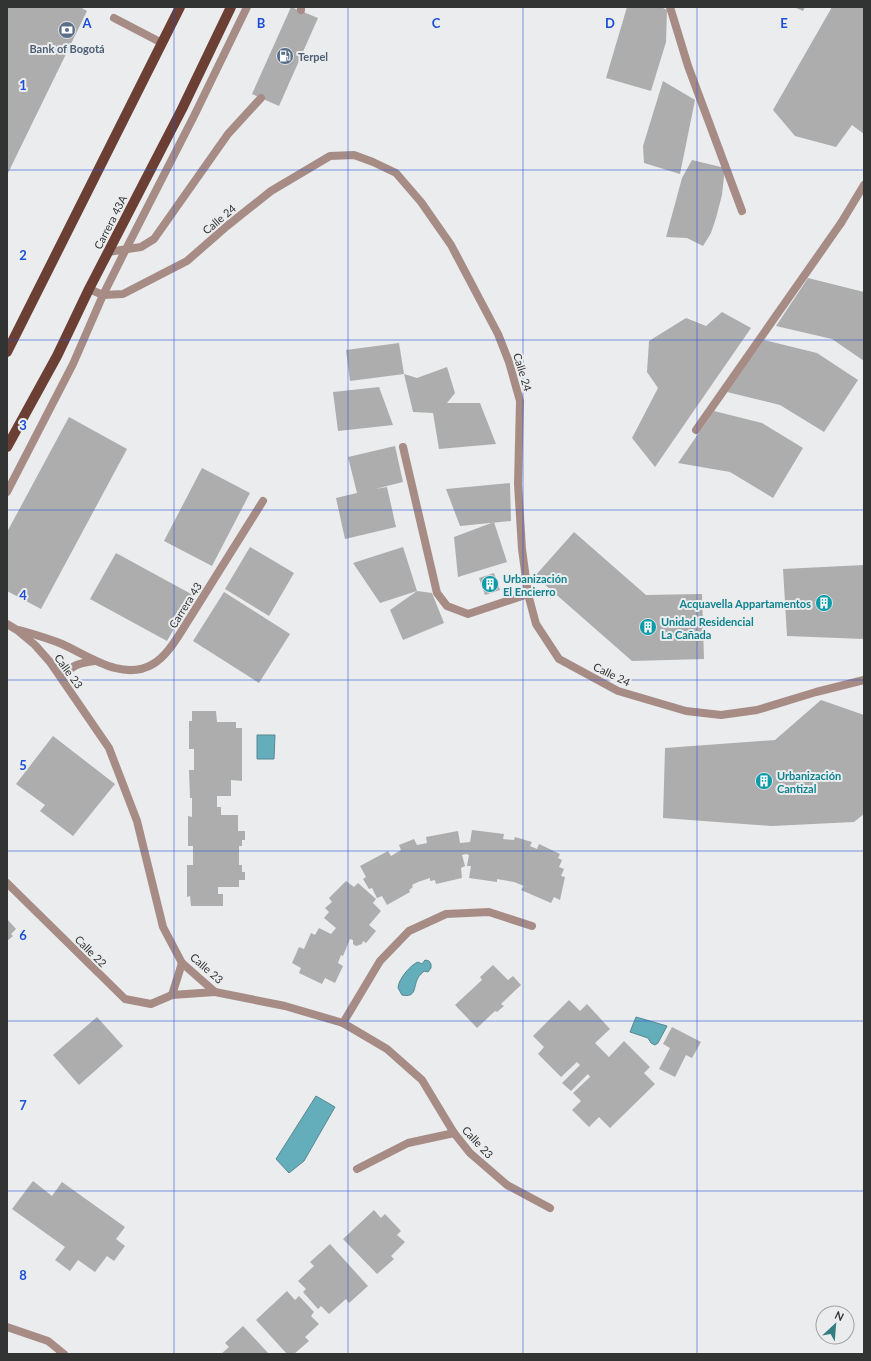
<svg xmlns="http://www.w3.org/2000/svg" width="871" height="1361" viewBox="0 0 871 1361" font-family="Lato,sans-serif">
  <rect width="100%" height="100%" fill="#eaeced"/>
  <g fill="#64aebb" stroke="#558992">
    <path d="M257 735H275L274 759H257Z"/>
    <path d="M425 960 429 961 431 964V968L428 972 424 971C422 974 419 975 418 978 413 987 417 998 402 995L398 988C398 980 410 965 418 962L422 964Z"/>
    <path d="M636 1017 667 1026 658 1043 655 1045 651 1043 648 1038 630 1032Z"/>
    <path d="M316 1096 335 1107 304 1161 289 1173 276 1159Z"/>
  </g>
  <g fill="#aeadad">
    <path d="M7 7H80L87 11 7 175Z"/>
    <path d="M291 7 318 18 279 106 252 94Z"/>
    <path d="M627 7H661L667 10 666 42 651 91 606 78Z"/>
    <path d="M794 7H805L803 11Z"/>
    <path d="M832 7H864V134L852 125 836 147 795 136 773 110Z"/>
    <path d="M663 81 695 100 680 174 644 163 643 146Z"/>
    <path d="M692 160 725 168 722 195 716 218 711 233 703 246 687 238 666 237 682 178Z"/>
    <path d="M808 278 864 292V361L832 339 776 326Z"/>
    <path d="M722 312 751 328 655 467 632 438 658 388 647 372 649 341 686 318 706 326Z"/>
    <path d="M764 340 817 353 858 380 824 432 780 405 727 392Z"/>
    <path d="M399 343 404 374 350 381 346 350Z"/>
    <path d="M447 367 455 393 447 403H480L496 444 439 449 433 413 413 412 404 374 417 378Z"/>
    <path d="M379 387 393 425 338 431 333 392Z"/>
    <path d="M714 411 762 423 803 448 773 498 730 472 678 463Z"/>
    <path d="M69 417 127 449 41 609 7 591V532Z"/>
    <path d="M395 446 403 482 375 489 387 487 396 527 345 539 336 498 357 493 348 457Z"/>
    <path d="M202 468 250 493 212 566 164 541Z"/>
    <path d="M510 483 511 521 460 526 446 489Z"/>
    <path d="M494 522 507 562 458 577 454 537Z"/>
    <path d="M574 532 646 595 702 594 704 659 632 661 535 576Z"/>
    <path d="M250 547 294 573 269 616 225 589Z"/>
    <path d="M403 547 417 591 432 593 444 623 403 640 390 610 417 591 380 603 353 563Z"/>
    <path d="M116 553 193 595 167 641 90 599Z"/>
    <path d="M864 565V639L787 636 783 569Z"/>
    <path d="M494 573 500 590 485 595 479 578Z"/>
    <path d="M224 592 290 634 259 683 193 641Z"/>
    <path d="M821 700 864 715V814L854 822 772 826 663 818 665 748 775 740Z"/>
    <path d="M192 711H216L217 722H236V728H242V781L231 780V796H217V807H221V815H238V831H245V840H242V846H239V865H242V872H245V880H239V887H218V894H223V906H191L190 896 187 897V865H193V846H188V816L192 817V798H190L189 770H194V749H189V721H192Z"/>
    <path d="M53 736 115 784 73 836 40 811 45 805 16 784Z"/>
    <path d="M472 830 504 834 503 839 514 840 515 837 532 842 530 846 537 849 539 844 560 854 558 858 562 860 559 867 564 869 561 876 565 877 560 900 554 897 551 903 521 890 524 886 514 882 497 879V882L469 878 471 866H467L469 855 466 854 462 855 465 866 461 868 462 878 436 884 435 880 430 881V878L418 882 412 885 413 887 409 890 410 892 387 905 382 896 377 898 372 888 369 889 363 879 366 877 360 866 388 851 391 856 401 850 399 845 414 839 417 845 427 843 426 837 458 831 460 843 470 842Z"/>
    <path d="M346 881 354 887 358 883 376 899 373 903 381 911 369 925 376 931 366 943 363 941 362 944 356 946 353 944V940L350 939 343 956 341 955 338 963 343 966 335 983 325 978 322 984 299 973 301 968 292 963 299 947 304 949 311 933 315 935 319 928 331 934 336 928 324 918 329 912 325 908 332 902 329 898Z"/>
    <path d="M7 919 16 929 11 934 13 936 7 941Z"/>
    <path d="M493 965 508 980 513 976 521 985 501 1004 504 1006 497 1012 495 1011 477 1028 455 1005 482 980 480 977Z"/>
    <path d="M569 1000 580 1011 587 1004 610 1029 595 1043 609 1057 624 1041 650 1067 644 1073 655 1084 610 1128 599 1117 589 1127 572 1110 581 1101 573 1093 590 1077 588 1074 571 1091 562 1083 580 1065 577 1062 561 1077 538 1054 544 1047 533 1036Z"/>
    <path d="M97 1017 123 1046 79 1085 53 1055Z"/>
    <path d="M672 1027 701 1042 692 1058 686 1055 675 1077 659 1069 670 1048 663 1044Z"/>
    <path d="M33 1181 52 1196 62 1182 125 1227 116 1239 125 1246 114 1261 107 1256 95 1272 78 1260 70 1271 55 1260 65 1247 12 1209Z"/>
    <path d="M374 1210 381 1218 385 1214 401 1231 397 1235 405 1242 391 1256 394 1259 377 1274 343 1239Z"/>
    <path d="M330 1244 368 1286 349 1303 346 1299 329 1314 321 1306 318 1309 303 1292 306 1289 298 1281 314 1266 310 1262Z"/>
    <path d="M287 1291 295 1300 299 1296 314 1312 311 1316 319 1324 305 1337 309 1341 294 1354H287L256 1320Z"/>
    <path d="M243 1326 269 1354H221L229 1347 225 1343Z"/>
  </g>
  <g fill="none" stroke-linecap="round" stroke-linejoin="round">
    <g stroke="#a78c86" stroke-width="8">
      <path d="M670 7 688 66 742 211"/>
      <path d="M301 10V7"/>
      <path d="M114 18 162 43"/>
      <path d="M108 252 141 247 154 239 228 134 261 98"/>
      <path d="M696 430 841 223"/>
      <path d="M403 447 437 593 447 606 468 614 528 594"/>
      <path d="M7 492 73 364 103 295 125 251 194 116 247 7"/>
      <path d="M343 1023 380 961 409 931 446 914 489 912 532 926"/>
      <path d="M357 1169 408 1143 454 1133"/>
    </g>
    <g stroke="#a78c86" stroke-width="8">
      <path d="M841 223 864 185"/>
      <path d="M89 289 103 295 123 294 187 261 227 226 271 191 330 156 354 155 373 162 396 173 421 202 451 245 498 334 509 362 520 401 518 484 522 549 528 594 536 624 559 659 618 691 686 711 721 715 757 710 816 692 864 680"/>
      <path d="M7 624 17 630 35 645 50 662 109 748 137 821 163 927 182 963 215 992 285 1006 343 1023 387 1049 422 1080 454 1133 470 1153 507 1185 550 1208"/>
      <path d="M19 630C33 634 48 638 62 644 89 656 123 682 153 664 165 657 174 643 181 632L263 501"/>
      <path d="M61 677C73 665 78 663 95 661"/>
      <path d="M7 883 125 999 151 1004 172 995 215 992"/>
      <path d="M172 995 182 963"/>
      <path d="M7 1327 48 1341 64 1354"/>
    </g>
    <g stroke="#6b3f34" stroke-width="10">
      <path d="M7 352 180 7"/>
      <path d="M7 447 57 356 89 289 182 109 231 7"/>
    </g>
  </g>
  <path fill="none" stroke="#1d4ed8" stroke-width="1" stroke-opacity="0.55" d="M174 7V1354M348 7V1354M523 7V1354M697 7V1354M7 170H864M7 340H864M7 510H864M7 680H864M7 851H864M7 1021H864M7 1191H864"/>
  <defs>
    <g id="bank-disc" transform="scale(0.9)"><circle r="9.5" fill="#5c6f8a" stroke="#eaeced"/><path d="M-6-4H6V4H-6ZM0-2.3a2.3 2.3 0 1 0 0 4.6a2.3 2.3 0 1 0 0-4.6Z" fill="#fff"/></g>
    <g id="fuel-disc" transform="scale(0.9)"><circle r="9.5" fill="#5c6f8a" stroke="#eaeced"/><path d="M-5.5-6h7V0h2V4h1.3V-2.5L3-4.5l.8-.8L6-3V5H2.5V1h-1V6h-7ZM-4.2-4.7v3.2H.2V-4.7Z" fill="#fff"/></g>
    <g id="building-disc" transform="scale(0.9)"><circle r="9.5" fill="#0f9aa8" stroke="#eaeced"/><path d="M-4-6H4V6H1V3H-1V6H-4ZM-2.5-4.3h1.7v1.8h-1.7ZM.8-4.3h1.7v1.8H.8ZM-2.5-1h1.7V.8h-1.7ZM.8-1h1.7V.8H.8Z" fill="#fff"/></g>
  </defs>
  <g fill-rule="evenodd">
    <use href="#bank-disc" x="67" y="30"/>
    <use href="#fuel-disc" x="285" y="56"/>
    <use href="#building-disc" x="490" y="584"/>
    <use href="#building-disc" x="824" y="603"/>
    <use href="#building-disc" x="648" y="627"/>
    <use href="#building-disc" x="764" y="781"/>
  </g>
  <g text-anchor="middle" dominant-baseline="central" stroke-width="4" stroke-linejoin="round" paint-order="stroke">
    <g font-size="11" font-weight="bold" fill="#4e5e75" stroke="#eaeced">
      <text x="67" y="48">Bank of Bogotá</text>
      <text x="298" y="56" text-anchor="start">Terpel</text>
    </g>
    <g font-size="11" fill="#323333" stroke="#eaeced">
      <text transform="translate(219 219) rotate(-40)">Calle 24</text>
      <text transform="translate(110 222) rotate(-63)">Carrera 43A</text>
      <text transform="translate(523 372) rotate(73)">Calle 24</text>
      <text transform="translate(185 605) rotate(-58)">Carrera 43</text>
      <text transform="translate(69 671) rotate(54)">Calle 23</text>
      <text transform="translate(612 674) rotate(26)">Calle 24</text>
      <text transform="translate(91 951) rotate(45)">Calle 22</text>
      <text transform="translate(207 968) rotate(41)">Calle 23</text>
      <text transform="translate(478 1142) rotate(47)">Calle 23</text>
    </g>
    <g font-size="11" font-weight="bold" fill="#0d838f" stroke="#eaeced" text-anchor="start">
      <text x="503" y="578">Urbanización<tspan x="503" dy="13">El Encierro</tspan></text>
      <text x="811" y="603" text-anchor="end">Acquavella Appartamentos</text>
      <text x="661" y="621">Unidad Residencial<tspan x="661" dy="13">La Cañada</tspan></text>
      <text x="777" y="775">Urbanización<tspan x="777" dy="13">Cantizal</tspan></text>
    </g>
  </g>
  <g font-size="13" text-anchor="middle" font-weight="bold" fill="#1d4ed8" stroke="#eaeced" stroke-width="4" stroke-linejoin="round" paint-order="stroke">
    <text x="87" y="28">A</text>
    <text x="261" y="28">B</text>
    <text x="436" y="28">C</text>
    <text x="610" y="28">D</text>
    <text x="784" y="28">E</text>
    <text x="23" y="90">1</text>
    <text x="23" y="260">2</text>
    <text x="23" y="430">3</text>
    <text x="23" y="600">4</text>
    <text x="23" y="770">5</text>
    <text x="23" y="940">6</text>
    <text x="23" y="1110">7</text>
    <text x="23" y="1280">8</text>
  </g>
  <rect width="871" height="1361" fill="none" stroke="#323333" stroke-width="16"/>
  <g transform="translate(835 1325) rotate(26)"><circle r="19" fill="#eaeced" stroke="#a0a2a3"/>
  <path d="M0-3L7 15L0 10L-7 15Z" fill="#347d83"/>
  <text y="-6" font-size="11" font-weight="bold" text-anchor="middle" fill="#323333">N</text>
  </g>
</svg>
